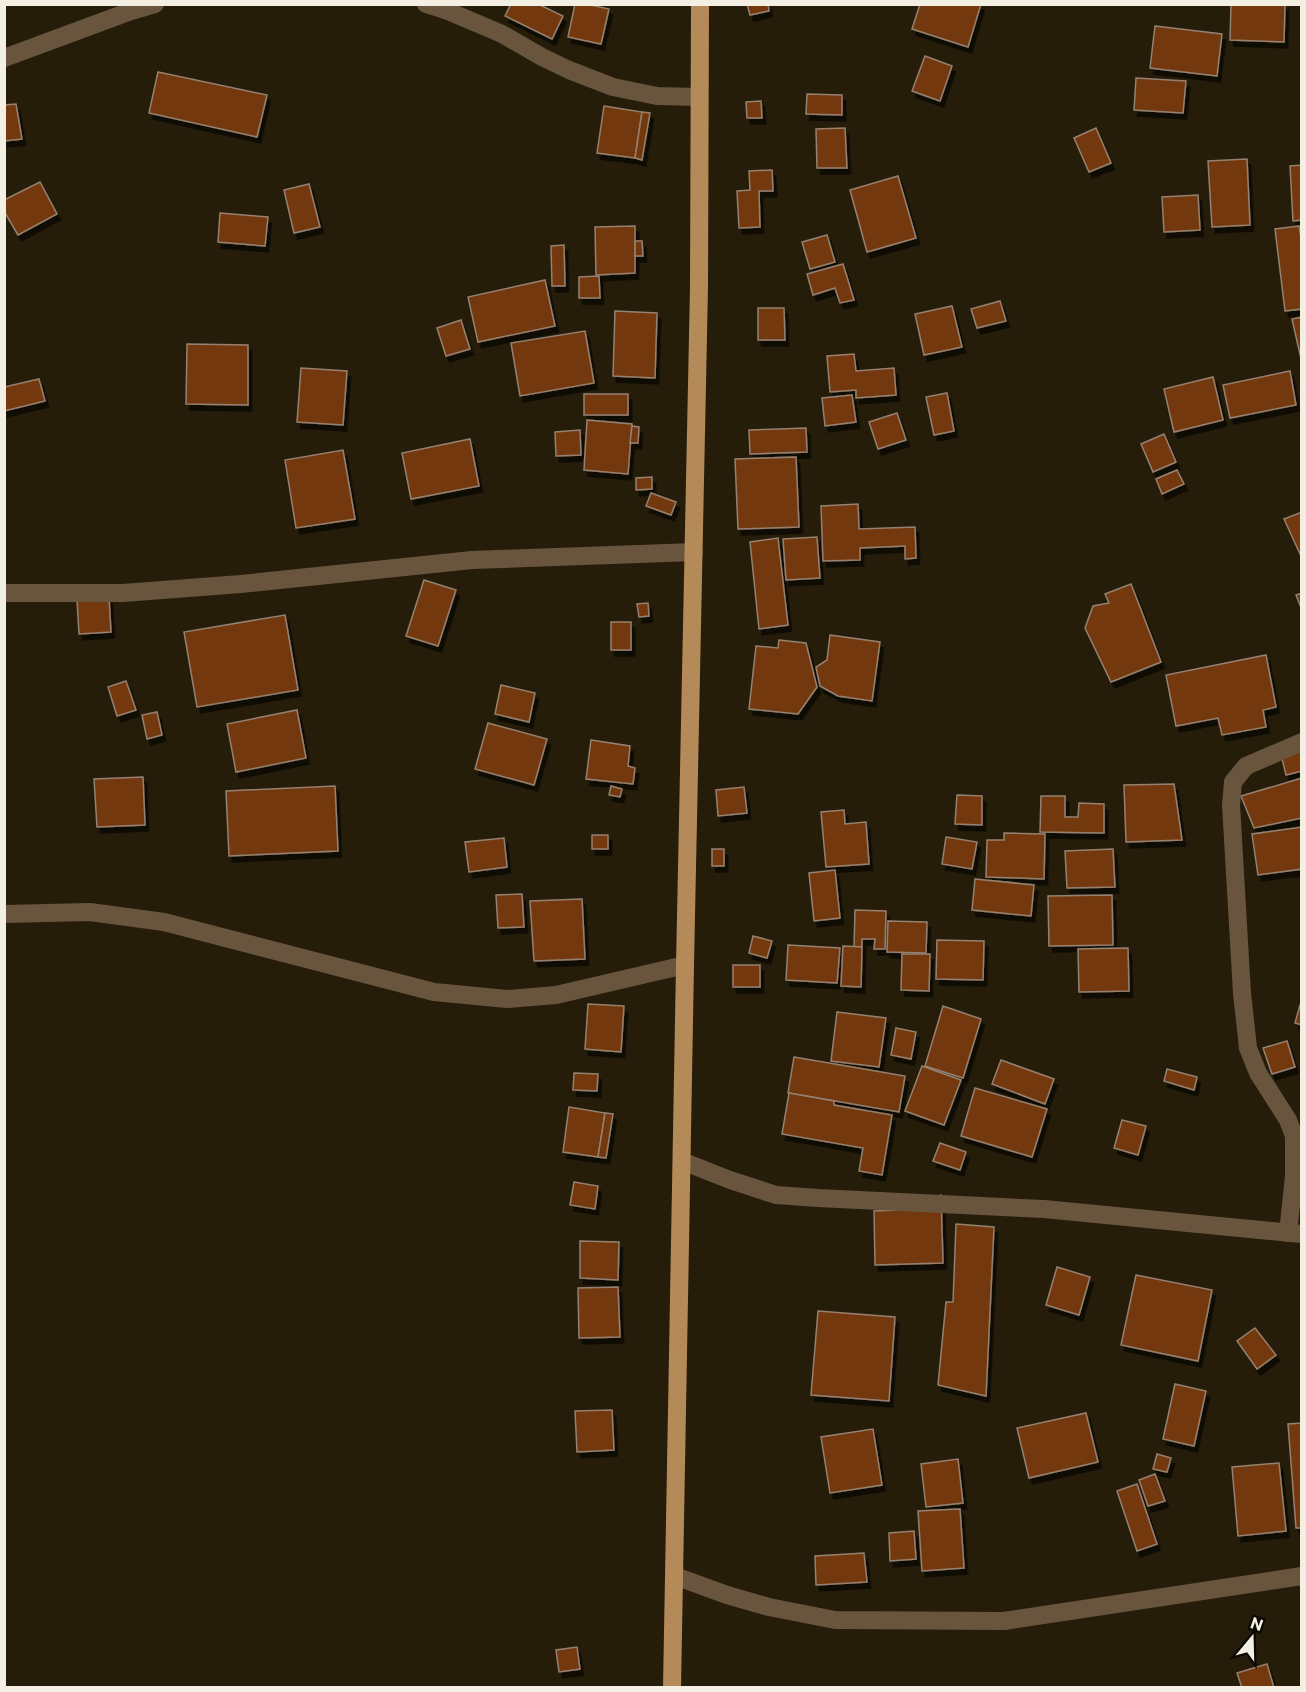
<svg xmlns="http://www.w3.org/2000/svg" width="1306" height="1692" viewBox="0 0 1306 1692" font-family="Commissioner,sans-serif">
  <defs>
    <filter id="shadow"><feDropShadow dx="3.5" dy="6" stdDeviation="0" flood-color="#0009"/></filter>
  </defs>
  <rect width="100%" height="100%" fill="#251d0a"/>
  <g fill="#733907" stroke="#968072" stroke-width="1.5" filter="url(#shadow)">
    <path d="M511 4H538L563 16 552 39 505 16Z"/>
    <path d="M575 4H586L609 9 601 44 568 37Z"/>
    <path d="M747 4H768L769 11 750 15Z"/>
    <path d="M920 4H981L968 47 912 29Z"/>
    <path d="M1231 4H1285L1284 42 1230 40Z"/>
    <path d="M1155 26 1222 34 1217 76 1150 68Z"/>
    <path d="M925 56 952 66 940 101 912 91Z"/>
    <path d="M158 72 267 95 257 137 149 113Z"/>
    <path d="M1136 78 1186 81 1183 113 1134 110Z"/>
    <path d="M807 94 842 95V115L806 114Z"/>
    <path d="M761 101 762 118H747L746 102Z"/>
    <path d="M16 104 22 139 4 141V105Z"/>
    <path d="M604 106 642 112 635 158 597 153Z"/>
    <path d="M642 112 650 113 642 160 635 158Z"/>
    <path d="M845 128 847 168H817L816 129Z"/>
    <path d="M1096 128 1111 163 1089 172 1074 138Z"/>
    <path d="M1247 159 1250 225 1212 227 1208 161Z"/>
    <path d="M1302 165V220L1293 221 1290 166Z"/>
    <path d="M772 170 773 191H759L760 227 739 228 737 191 750 190 749 171Z"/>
    <path d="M898 176 916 238 867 252 850 190Z"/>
    <path d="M40 182 57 214 18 235 4 211V200Z"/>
    <path d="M309 184 320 227 294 233 284 190Z"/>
    <path d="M1198 195 1200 230 1164 232 1162 197Z"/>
    <path d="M220 213 268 217 265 246 218 242Z"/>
    <path d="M635 226V273L596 275 595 227Z"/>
    <path d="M1299 226 1302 244V309L1285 311 1275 229Z"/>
    <path d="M827 235 835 262 810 269 802 242Z"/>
    <path d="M635 241H642L643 256H635Z"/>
    <path d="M564 245 565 286H552L551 246Z"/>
    <path d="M843 264 854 300 840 303 835 288 813 295 807 274Z"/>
    <path d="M599 276 600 298H579V277Z"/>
    <path d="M545 280 555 326 478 342 468 297Z"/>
    <path d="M1000 301 1006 321 977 328 971 309Z"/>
    <path d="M952 306 962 347 924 355 915 314Z"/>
    <path d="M758 308H784L785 340H758Z"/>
    <path d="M615 311 657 313 655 378 613 376Z"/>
    <path d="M1302 317V363L1292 319Z"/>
    <path d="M461 320 470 349 446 356 437 328Z"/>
    <path d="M585 331 594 383 520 396 511 343Z"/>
    <path d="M187 344 248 345V405L186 404Z"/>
    <path d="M854 354 856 371 894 368 896 395 856 398V390L830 392 827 356Z"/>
    <path d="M301 368 347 371 343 425 297 422Z"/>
    <path d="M1290 371 1296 405 1230 418 1223 385Z"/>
    <path d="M1213 377 1223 420 1174 432 1164 389Z"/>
    <path d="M39 379 45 401 4 411V387Z"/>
    <path d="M947 393 954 431 934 435 926 397Z"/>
    <rect x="584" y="394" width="44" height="21"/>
    <path d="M852 395 856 422 825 426 822 398Z"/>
    <path d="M897 413 906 440 878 449 869 422Z"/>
    <path d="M587 420 632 424 628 474 584 470Z"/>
    <path d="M632 426 639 427 638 443H630Z"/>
    <path d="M806 428 807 452 750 454 749 430Z"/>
    <path d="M580 430 581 455 556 456 555 432Z"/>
    <path d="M1164 434 1176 462 1153 472 1141 444Z"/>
    <path d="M470 439 479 486 411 499 402 453Z"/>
    <path d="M343 450 355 519 296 528 285 460Z"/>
    <path d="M796 457 799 527 738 529 735 459Z"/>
    <path d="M1177 470 1184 484 1162 494 1156 479Z"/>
    <path d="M652 477V489L636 490V478Z"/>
    <path d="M651 493 676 502 671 515 646 506Z"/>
    <path d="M858 504 859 529 915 527 916 558 905 559V546L860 548V560L823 561 821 506Z"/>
    <path d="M1302 512V556H1301L1284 519Z"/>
    <path d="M817 537 820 578 786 580 783 539Z"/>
    <path d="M778 538 788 625 759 629 750 542Z"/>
    <path d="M424 580 456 590 438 646 406 636Z"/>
    <path d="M1131 584 1161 662 1111 682 1085 628 1093 606 1109 603 1105 594Z"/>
    <path d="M1302 593V610L1296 595Z"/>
    <path d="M109 598 111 632 79 634 77 600Z"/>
    <path d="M648 603 649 616 639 617 637 604Z"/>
    <path d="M285 615 298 690 197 707 184 632Z"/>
    <rect x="611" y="622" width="20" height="28"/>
    <path d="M830 635 880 642 872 701 838 696 820 686 816 667 827 660Z"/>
    <path d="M779 640 806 643 817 687 798 714 749 709 756 646 778 648Z"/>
    <path d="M1266 655 1276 707 1263 710 1266 727 1222 735 1218 718 1176 726 1166 675Z"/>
    <path d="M126 681 136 710 117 716 108 687Z"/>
    <path d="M501 685 535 693 529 722 495 714Z"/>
    <path d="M297 710 306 758 236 772 227 724Z"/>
    <path d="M157 712 162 735 147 739 142 715Z"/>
    <path d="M488 723 547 739 534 785 475 769Z"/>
    <path d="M591 740 630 746 628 766 635 768 633 784 586 779Z"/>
    <path d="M1302 740V771L1286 775 1279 746Z"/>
    <path d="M143 777 145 825 97 827 94 779Z"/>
    <path d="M1302 778V818L1254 828 1241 796Z"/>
    <path d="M1174 784 1182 840 1126 842 1124 785Z"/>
    <path d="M335 786 338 851 229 856 226 791Z"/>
    <path d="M611 786 622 789 620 797 609 795Z"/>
    <path d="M744 787 747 813 718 816 716 790Z"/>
    <path d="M957 795 982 796V825L955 824Z"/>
    <path d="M1041 796H1065V817H1078L1079 803 1104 804V833L1040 832Z"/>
    <path d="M844 810 845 824 866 822 869 864 826 867 821 812Z"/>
    <path d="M1302 827V869L1258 875 1252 834Z"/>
    <path d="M1004 833 1045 834 1044 879 986 877 987 840H1004Z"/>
    <rect x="592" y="835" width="16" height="14"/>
    <path d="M946 837 977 842 972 869 942 864Z"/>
    <path d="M504 838 507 867 469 872 465 842Z"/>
    <rect x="712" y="849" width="12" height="17"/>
    <path d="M1113 849 1115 887 1067 888 1065 851Z"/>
    <path d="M835 870 840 918 814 921 809 873Z"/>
    <path d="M975 879 1034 885 1031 916 972 910Z"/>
    <path d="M522 894 524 927 498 928 496 895Z"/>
    <path d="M1112 895 1113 945 1049 946 1048 896Z"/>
    <path d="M582 899 585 959 534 961 530 901Z"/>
    <path d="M855 910 886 911 885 949H874L875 939H862V947H854Z"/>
    <path d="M888 921 927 922 926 953 887 952Z"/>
    <path d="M753 936 772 941 767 958 749 953Z"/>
    <path d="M937 940 984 941 983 980 936 979Z"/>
    <path d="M788 945 840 948 837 983 786 980Z"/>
    <path d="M843 946 862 947 861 987 841 986Z"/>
    <path d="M1128 948 1129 991 1079 992 1078 949Z"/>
    <path d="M902 954H930L929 991 901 990Z"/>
    <rect x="733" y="965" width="27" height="22"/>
    <path d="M588 1004 624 1006 621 1052 585 1049Z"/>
    <path d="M1300 1005H1302V1025L1295 1023Z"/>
    <path d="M943 1006 981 1019 963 1078 925 1066Z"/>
    <path d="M837 1012 886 1018 879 1067 831 1061Z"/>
    <path d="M896 1028 916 1032 911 1059 891 1055Z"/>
    <path d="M1287 1041 1295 1067 1272 1074 1263 1048Z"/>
    <path d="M794 1057 905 1076 899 1112 788 1093Z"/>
    <path d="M1001 1060 1054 1079 1045 1104 992 1084Z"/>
    <path d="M922 1066 961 1080 944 1125 905 1111Z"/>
    <path d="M1167 1069 1197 1077 1194 1090 1164 1081Z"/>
    <path d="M574 1073 598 1074 597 1091 573 1090Z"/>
    <path d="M975 1088 1047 1109 1032 1157 961 1136Z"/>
    <path d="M789 1093 834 1101V1105L892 1115 882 1175 859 1171 863 1148 782 1134Z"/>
    <path d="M569 1107 605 1113 598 1157 563 1152Z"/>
    <path d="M605 1113 613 1114 606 1158 598 1157Z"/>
    <path d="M1122 1120 1146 1126 1138 1155 1114 1148Z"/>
    <path d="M940 1143 966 1152 960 1170 933 1161Z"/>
    <path d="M574 1182 598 1186 595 1209 570 1205Z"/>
    <path d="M941 1195 943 1263 875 1265 874 1211 901 1210Z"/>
    <path d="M956 1224 994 1227 986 1396 938 1385 946 1302H953Z"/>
    <path d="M580 1241 619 1242 618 1280 580 1278Z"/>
    <path d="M1057 1267 1090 1277 1079 1315 1046 1305Z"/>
    <path d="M1136 1275 1212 1290 1198 1361 1121 1345Z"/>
    <path d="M618 1287 620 1337 579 1338 578 1288Z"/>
    <path d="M818 1311 895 1317 889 1401 811 1395Z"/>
    <path d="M1255 1328 1276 1355 1257 1369 1237 1341Z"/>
    <path d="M1175 1384 1206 1391 1194 1446 1163 1439Z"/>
    <path d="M612 1410 614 1450 577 1452 575 1411Z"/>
    <path d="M1086 1413 1098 1462 1029 1478 1017 1428Z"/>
    <path d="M1302 1423V1528H1296L1288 1424Z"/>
    <path d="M873 1429 882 1485 830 1493 821 1437Z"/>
    <path d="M1157 1454 1171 1458 1167 1472 1153 1469Z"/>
    <path d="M958 1459 963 1503 926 1507 921 1464Z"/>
    <path d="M1279 1463 1286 1531 1238 1536 1232 1467Z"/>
    <path d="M1155 1474 1165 1501 1148 1506 1139 1480Z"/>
    <path d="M1137 1484 1157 1544 1137 1551 1117 1491Z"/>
    <path d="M960 1509 964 1568 922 1571 918 1511Z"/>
    <path d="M914 1531 916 1559 890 1561 889 1533Z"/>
    <path d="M864 1553 867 1582 816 1585 815 1556Z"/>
    <path d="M577 1647 580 1669 559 1672 556 1650Z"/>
    <path d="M1267 1664 1274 1688H1242L1237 1673Z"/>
  </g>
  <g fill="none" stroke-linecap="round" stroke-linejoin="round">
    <g stroke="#69553d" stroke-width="18">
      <path d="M426 4 448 11 502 34 542 57 569 70 613 87 657 96 699 97"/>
      <path d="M4 58 131 11 155 4"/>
      <path d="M4 593H123L241 584 472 560 694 552"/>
      <path d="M4 914 90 912 164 922 434 992 507 999 556 995 685 965"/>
      <path d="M682 1161 730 1180 776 1195 818 1198 1044 1209 1302 1234"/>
      <path d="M1288 1233 1294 1176V1136L1288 1120 1258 1073 1248 1048 1242 993 1231 805 1233 782 1246 766 1302 742"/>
      <path d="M675 1576 727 1595 769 1607 835 1620 1004 1621 1302 1576"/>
    </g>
    <path stroke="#b58a59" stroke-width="18" d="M672 1688 685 965 699 287 700 4"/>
  </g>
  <rect width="1306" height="1692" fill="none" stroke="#f4efe3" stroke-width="12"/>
  <g transform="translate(1252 1638) rotate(19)" stroke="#0b0803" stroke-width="4.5" paint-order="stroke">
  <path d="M0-4.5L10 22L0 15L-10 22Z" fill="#f4efe3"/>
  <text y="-9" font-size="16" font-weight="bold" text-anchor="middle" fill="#f4efe3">N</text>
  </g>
</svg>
